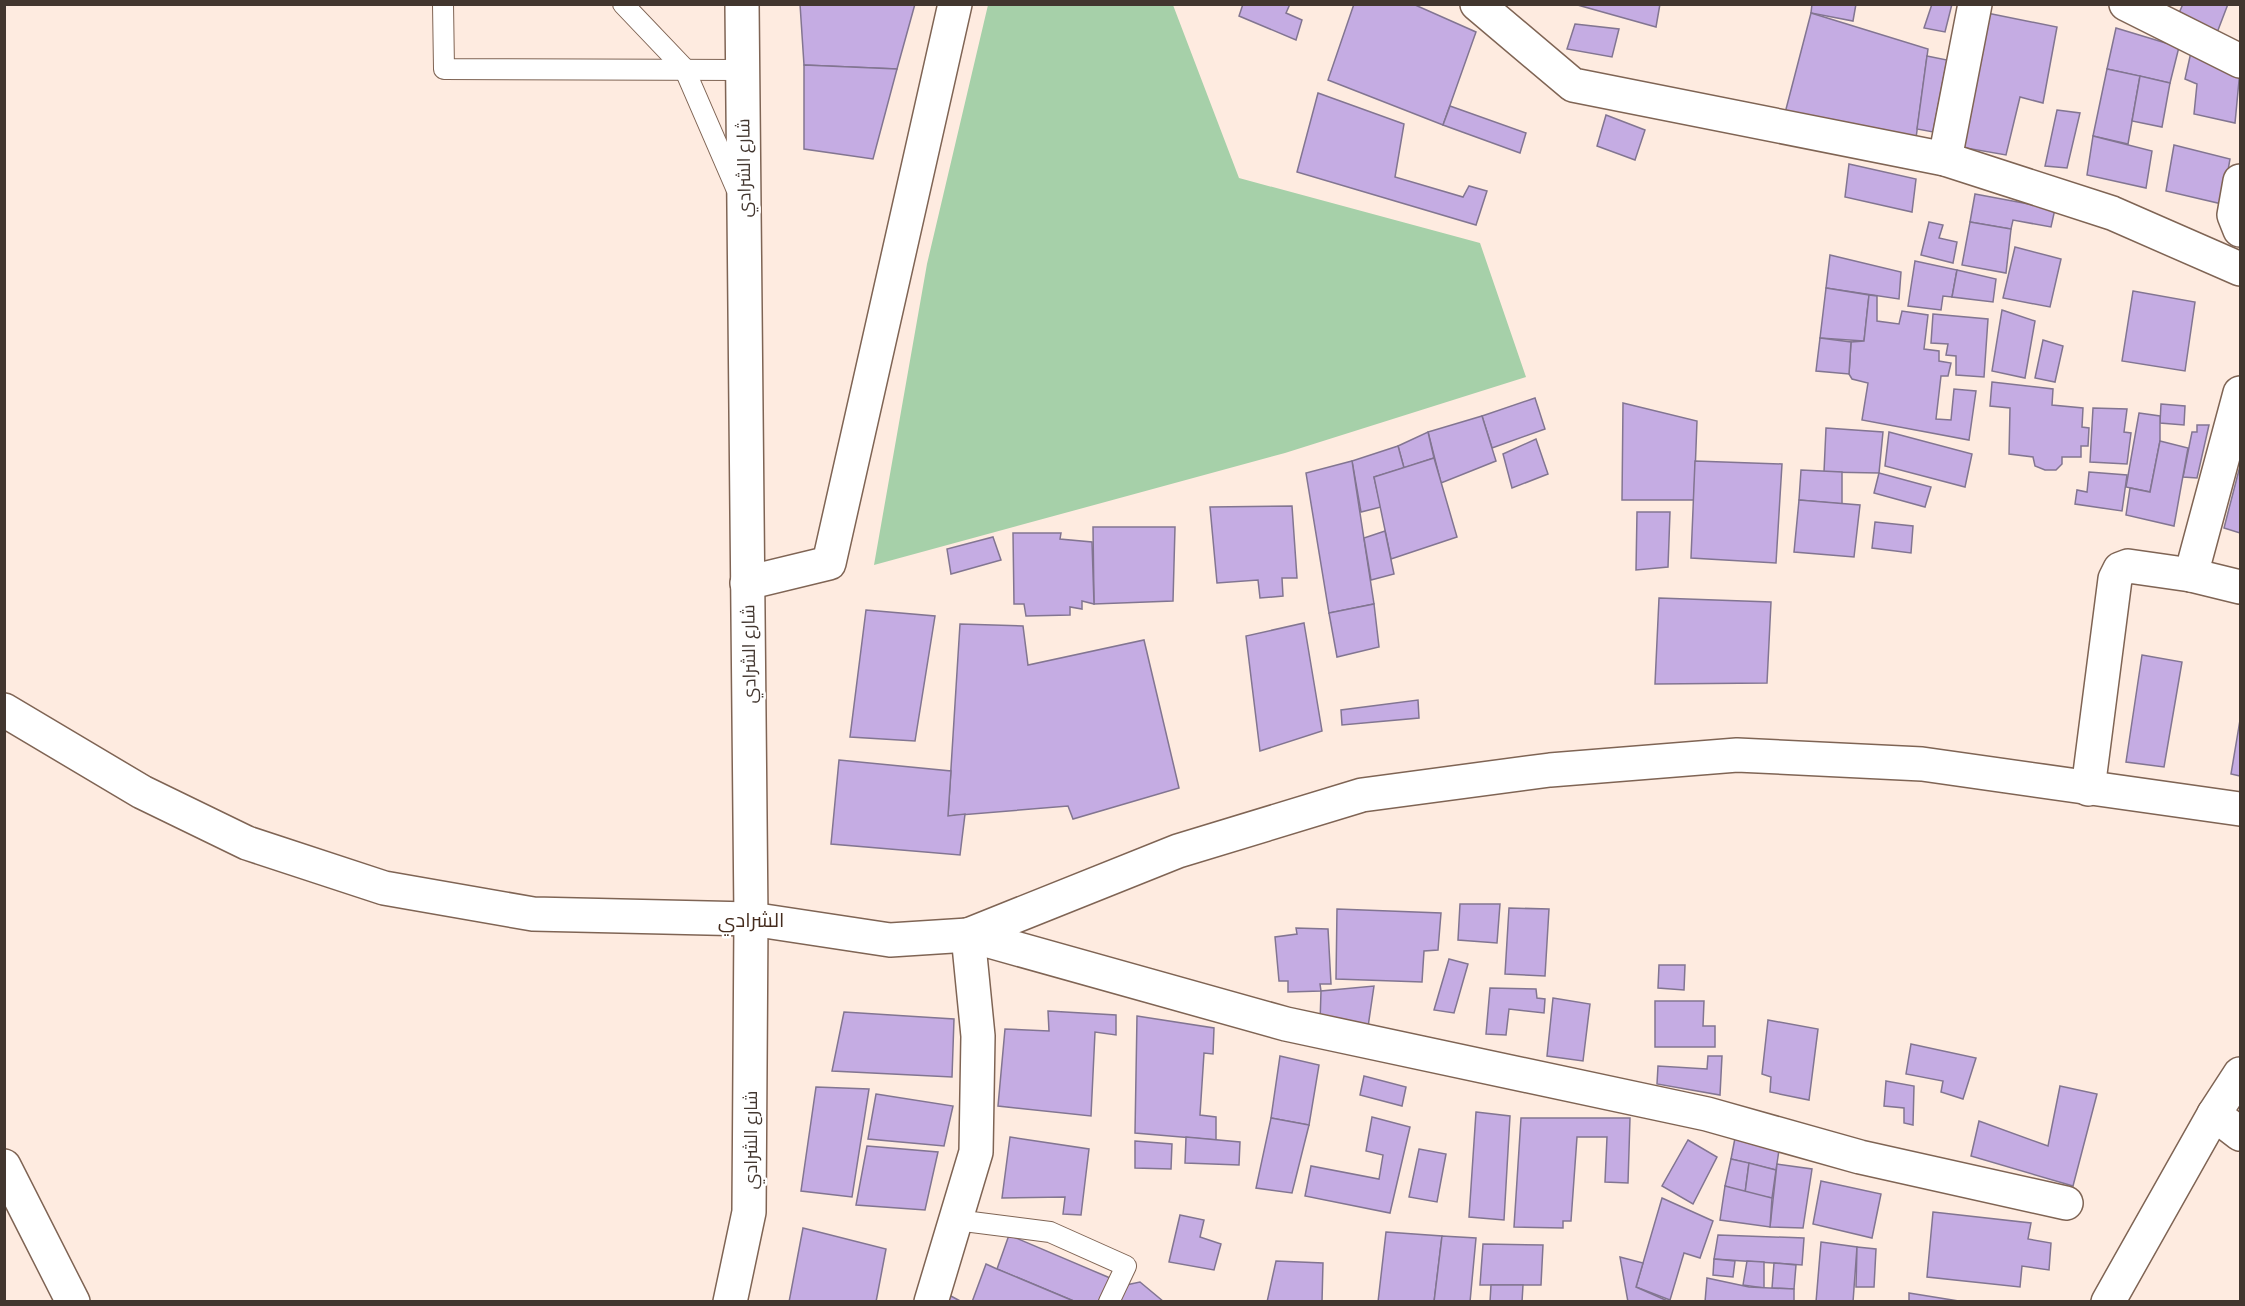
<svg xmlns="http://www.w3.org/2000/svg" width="2245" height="1306" viewBox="0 0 2245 1306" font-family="Ubuntu,Cairo,sans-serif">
  <rect width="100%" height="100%" fill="#feebe0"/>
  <path fill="#a6d0a9" d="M988 5H1173L1239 178 1480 243 1526 377 1285 453 874 565 927 264Z"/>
  <g fill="#c5ace3" stroke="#827591" stroke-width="1.5">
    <path d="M800 4H915L897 69 804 65Z"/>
    <path d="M1243 4H1290L1286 13 1302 20 1296 40 1239 16Z"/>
    <path d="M1354 4H1413L1476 32 1443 125 1328 80Z"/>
    <path d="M1574 4H1660L1656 27Z"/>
    <path d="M1812 4H1856L1853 21 1811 13Z"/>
    <path d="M1932 4H1952L1945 32 1924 28Z"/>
    <path d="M2183 4H2228L2215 38 2175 22Z"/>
    <path d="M1811 13 1928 49 1916 138 1785 113Z"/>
    <path d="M1987 13 2057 27 2043 103 2020 97 2006 155 1960 147Z"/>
    <path d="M1575 24 1619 29 1612 57 1567 49Z"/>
    <path d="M2116 28 2179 47 2170 83 2107 69Z"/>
    <path d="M2191 52 2240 70 2235 123 2194 114 2197 84 2185 79Z"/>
    <path d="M1927 56 1947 60 1933 132 1917 129Z"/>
    <path d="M804 65 897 69 873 159 804 149Z"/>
    <path d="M2107 69 2140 76 2128 144 2093 136Z"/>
    <path d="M2140 76 2170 83 2162 127 2132 121Z"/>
    <path d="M1318 93 1404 124 1395 177 1463 197 1469 186 1487 191 1476 225 1297 172Z"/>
    <path d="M1450 106 1526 133 1520 153 1443 125Z"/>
    <path d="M2057 110 2080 113 2067 168 2045 166Z"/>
    <path d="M1606 115 1645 130 1635 160 1597 146Z"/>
    <path d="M2093 136 2152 151 2146 188 2087 175Z"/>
    <path d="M2174 145 2230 159 2222 204 2166 191Z"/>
    <path d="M1849 164 1916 179 1912 212 1845 197Z"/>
    <path d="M1975 194 2055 209 2051 227 2013 220 2011 229 1970 222Z"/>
    <path d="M1929 222 1943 225 1939 238 1957 242 1953 263 1921 255Z"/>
    <path d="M1970 222 2011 229 2006 273 1962 265Z"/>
    <path d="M2015 247 2061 259 2050 307 2003 298Z"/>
    <path d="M1830 255 1901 272 1899 299 1826 288Z"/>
    <path d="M1915 261 1957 270 1952 297 1943 296 1941 310 1908 306Z"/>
    <path d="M1957 270 1996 279 1993 302 1952 297Z"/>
    <path d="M1826 288 1869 295 1864 341 1820 338Z"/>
    <path d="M2133 291 2195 302 2185 371 2122 361Z"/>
    <path d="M1869 295 1877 296V321L1899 324 1902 311 1928 315 1924 349 1939 351V361L1951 363 1948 376H1941L1936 419 1951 420 1954 389 1976 391 1969 440 1862 420 1868 383 1852 379 1849 374 1851 342 1864 341Z"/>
    <path d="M2002 310 2035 321 2025 378 1992 371Z"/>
    <path d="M1933 314 1988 319 1984 377 1956 375V356L1946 355 1948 344 1931 343Z"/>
    <path d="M1820 338 1851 342 1849 374 1816 371Z"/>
    <path d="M2043 340 2063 346 2055 382 2035 378Z"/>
    <path d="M1992 382 2053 389 2052 405 2083 408 2082 427 2089 428 2088 446H2081V457H2062V464L2056 470H2045L2035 466 2033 457 2009 454 2010 408 1990 406Z"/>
    <path d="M1535 398 1545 429 1492 448 1482 416Z"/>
    <path d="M1623 403 1697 421 1694 500H1622Z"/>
    <path d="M2161 404 2185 406 2184 425 2160 423Z"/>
    <path d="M2093 408 2127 409 2124 432 2131 433 2127 464 2090 462Z"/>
    <path d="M2139 413 2160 416V441L2150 492 2126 487Z"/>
    <path d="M1482 416 1496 461 1441 483 1428 432Z"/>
    <path d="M2197 425H2209L2197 478 2183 477 2192 432H2197Z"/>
    <path d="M1826 428 1883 432 1879 473 1824 472Z"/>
    <path d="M1428 432 1434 458 1404 468 1398 446Z"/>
    <path d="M1889 432 1972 454 1965 487 1885 466Z"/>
    <path d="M1536 439 1548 474 1512 488 1503 454Z"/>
    <path d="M2160 441 2188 448 2174 526 2126 515 2130 488 2150 492Z"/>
    <path d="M1398 446 1404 468 1374 477 1381 507 1361 512 1352 461Z"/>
    <path d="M1434 458 1457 537 1391 559 1374 477Z"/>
    <path d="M1352 461 1374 604 1329 613 1306 473Z"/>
    <path d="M1695 461 1782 464 1776 563 1691 558Z"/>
    <path d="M2240 466V533L2224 528Z"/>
    <path d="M1801 470 1842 472V504L1799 500Z"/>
    <path d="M2089 472 2127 475 2122 511 2075 504 2077 490 2087 492Z"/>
    <path d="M1879 473 1931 487 1925 507 1874 493Z"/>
    <path d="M1799 500 1860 505 1854 557 1794 552Z"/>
    <path d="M1292 506 1297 578H1282L1283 596 1260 598 1258 580 1217 583 1210 507Z"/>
    <path d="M1637 512H1670L1668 567 1636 570Z"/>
    <path d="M1875 522 1913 526 1911 553 1872 548Z"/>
    <path d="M1093 527H1175L1173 601 1094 604Z"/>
    <path d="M1385 531 1394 574 1371 580 1364 538Z"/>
    <path d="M1013 533H1061L1060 539 1092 542 1094 604 1082 601V609L1070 607V615L1026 616 1024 604H1014Z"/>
    <path d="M993 537 1001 560 951 574 947 549Z"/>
    <path d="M1659 598 1771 602 1767 683 1655 684Z"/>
    <path d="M1374 604 1379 647 1337 657 1329 613Z"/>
    <path d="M866 610 935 616 915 741 850 737Z"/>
    <path d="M1304 623 1322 731 1260 751 1246 636Z"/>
    <path d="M960 624 1023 626 1028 665 1144 640 1179 788 1073 819 1068 806 948 816Z"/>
    <path d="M2142 655 2182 662 2164 767 2126 762Z"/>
    <path d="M1418 700 1419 718 1342 725 1341 710Z"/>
    <path d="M2240 720V776L2231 774Z"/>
    <path d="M839 760 951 771 948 816 965 814 960 855 831 844Z"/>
    <path d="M1460 904H1500L1497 943 1458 940Z"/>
    <path d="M1509 908 1549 909 1545 976 1505 974Z"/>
    <path d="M1337 909 1441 913 1438 950 1424 951 1422 982 1336 979Z"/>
    <path d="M1296 928 1328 929 1331 984H1320L1321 991 1288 992V981H1279L1275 937 1297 934Z"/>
    <path d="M1449 959 1468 964 1454 1013 1434 1010Z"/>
    <path d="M1659 965H1685L1684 990 1658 988Z"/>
    <path d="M1374 986 1368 1027 1320 1023 1321 991Z"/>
    <path d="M1490 988 1536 989 1537 998 1545 999 1544 1013 1509 1009 1506 1035 1486 1034Z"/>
    <path d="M1553 998 1590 1004 1583 1061 1547 1056Z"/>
    <path d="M1655 1001H1704L1703 1026H1715V1047H1655Z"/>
    <path d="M1048 1011 1116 1015V1035L1095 1032 1091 1116 998 1106 1005 1029 1049 1031Z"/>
    <path d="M844 1012 954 1019 952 1077 832 1071Z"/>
    <path d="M1137 1016 1214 1028 1213 1054 1204 1053 1200 1115 1216 1117V1140L1135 1133Z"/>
    <path d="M1768 1020 1818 1029 1809 1100 1770 1092 1771 1077 1762 1074Z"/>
    <path d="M1911 1044 1976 1058 1963 1099 1941 1092 1943 1081 1906 1074Z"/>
    <path d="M1280 1056 1319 1065 1309 1125 1271 1118Z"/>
    <path d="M1708 1056H1722L1720 1095 1657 1084 1658 1066 1707 1069Z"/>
    <path d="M1364 1076 1406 1087 1402 1106 1360 1095Z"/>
    <path d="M1886 1081 1914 1086 1913 1125 1904 1123V1108L1884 1106Z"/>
    <path d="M2060 1086 2097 1094 2073 1186 1971 1156 1979 1121 2048 1146Z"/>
    <path d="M816 1087 869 1089 852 1197 801 1191Z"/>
    <path d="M876 1094 953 1106 944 1146 868 1139Z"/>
    <path d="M1476 1112 1510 1116 1504 1220 1469 1217Z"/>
    <path d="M1372 1117 1410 1127 1390 1213 1305 1196 1311 1166 1379 1179 1383 1155 1366 1151Z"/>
    <path d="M1271 1118 1309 1125 1292 1193 1256 1188Z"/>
    <path d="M1521 1118H1630L1628 1183 1605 1182 1607 1137H1577L1571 1221H1563V1228L1514 1227Z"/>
    <path d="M1010 1137 1089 1149 1081 1215 1063 1214 1065 1197 1002 1198Z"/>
    <path d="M1186 1137 1240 1142 1239 1165 1185 1163Z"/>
    <path d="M1735 1138 1779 1150 1776 1170 1731 1159Z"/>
    <path d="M1688 1140 1717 1157 1693 1204 1662 1186Z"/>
    <path d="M1135 1141 1172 1144 1171 1169 1135 1168Z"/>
    <path d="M867 1146 938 1152 925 1210 856 1205Z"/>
    <path d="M1419 1149 1446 1154 1437 1202 1409 1197Z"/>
    <path d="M1731 1159 1749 1163 1745 1193 1725 1186Z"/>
    <path d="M1749 1163 1776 1170 1772 1198 1745 1193Z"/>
    <path d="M1777 1164 1812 1169 1803 1228 1770 1227Z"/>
    <path d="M1821 1181 1881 1194 1872 1238 1813 1224Z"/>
    <path d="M1725 1186 1772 1198 1770 1227 1720 1220Z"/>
    <path d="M1662 1198 1713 1221 1700 1258 1684 1253 1670 1300 1636 1287Z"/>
    <path d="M1933 1212 2031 1223 2028 1239 2051 1243 2049 1270 2022 1266 2020 1287 1927 1277Z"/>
    <path d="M1180 1215 1204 1220 1200 1237 1221 1244 1214 1270 1169 1262Z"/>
    <path d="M803 1228 886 1249 876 1302H789Z"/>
    <path d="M1386 1232 1442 1236 1434 1302H1378Z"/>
    <path d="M1009 1235 1110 1278 1098 1302H1076L997 1269Z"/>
    <path d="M1718 1235 1804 1238 1802 1265 1714 1259Z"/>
    <path d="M1442 1236 1476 1238 1470 1302H1434Z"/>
    <path d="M1821 1242 1857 1247 1853 1302H1816Z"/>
    <path d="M1483 1244 1543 1245 1541 1285H1480Z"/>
    <path d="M1857 1247 1876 1249 1874 1287H1856Z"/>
    <path d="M1620 1257 1643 1263 1636 1287 1670 1302H1628Z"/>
    <path d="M1714 1259 1735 1261 1733 1277 1713 1275Z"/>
    <path d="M1276 1261 1323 1263 1322 1302H1267Z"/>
    <path d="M1747 1261 1764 1262V1288L1743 1285Z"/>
    <path d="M1774 1263 1796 1265 1794 1289 1772 1288Z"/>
    <path d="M986 1264 997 1269 1076 1302H972Z"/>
    <path d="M1707 1278 1749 1287 1794 1289V1302H1705Z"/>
    <path d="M1140 1282 1164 1302H1114L1126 1285Z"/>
    <path d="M1491 1285H1523L1522 1302H1490Z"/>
    <path d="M1909 1293 1965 1302H1909Z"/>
    <path d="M949 1295 962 1302H947Z"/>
  </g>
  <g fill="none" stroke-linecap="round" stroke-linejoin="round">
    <g stroke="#7f6454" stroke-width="22">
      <g id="lane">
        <path d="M443 4 444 69 742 70"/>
        <path d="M623 4 684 68 736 188"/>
        <path d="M956 1220 1050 1232 1126 1266 1109 1302"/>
      </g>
    </g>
    <g stroke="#7f6454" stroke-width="36">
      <g id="street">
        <path d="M1477 4 1573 85 1945 159 2112 213 2240 269"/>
        <path d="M2126 4 2240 61"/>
        <path d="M1945 159 1975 4"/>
        <path d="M2240 181 2234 215 2240 230"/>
        <path d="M2191 575 2240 393"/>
        <path d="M747 583 829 563 955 4"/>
        <path d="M4 710 142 792 247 843 384 888 533 914 751 919 890 940 968 935 1286 1024 1707 1114 1860 1157 2066 1203"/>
        <path d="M2088 789 2115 579 2120 569 2128 566 2191 575 2240 587"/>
        <path d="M968 935 1178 851 1362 795 1550 770 1737 755 1922 764 2240 809"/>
        <path d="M2214 1114 2240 1134"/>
        <path d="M4 1166 73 1302"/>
        <path d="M931 1302 976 1152 978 1036 968 935"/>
        <path d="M2108 1302 2214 1114 2240 1074"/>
      </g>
    </g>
    <g stroke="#7f6454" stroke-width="36">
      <path id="secondary" d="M730 1302 749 1212 751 919 742 4"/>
    </g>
    <use href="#lane" stroke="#fff" stroke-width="20"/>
    <use href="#street" stroke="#fff" stroke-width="33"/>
    <use href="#secondary" stroke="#fff" stroke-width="33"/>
  </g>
  <g text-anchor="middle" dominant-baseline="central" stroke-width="5" stroke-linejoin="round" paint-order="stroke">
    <g font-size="18" fill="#42362f" stroke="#fff">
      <text transform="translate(743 168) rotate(-91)">شارع الشرادي</text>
      <text transform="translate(748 654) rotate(-91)">شارع الشرادي</text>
      <text transform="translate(750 1140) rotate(-90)">شارع الشرادي</text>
    </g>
    <g font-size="20" fill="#452c1e" stroke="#fff">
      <text x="751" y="919">الشرادي</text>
    </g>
  </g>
  <rect width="2245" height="1306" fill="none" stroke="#42362f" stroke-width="12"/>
</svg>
